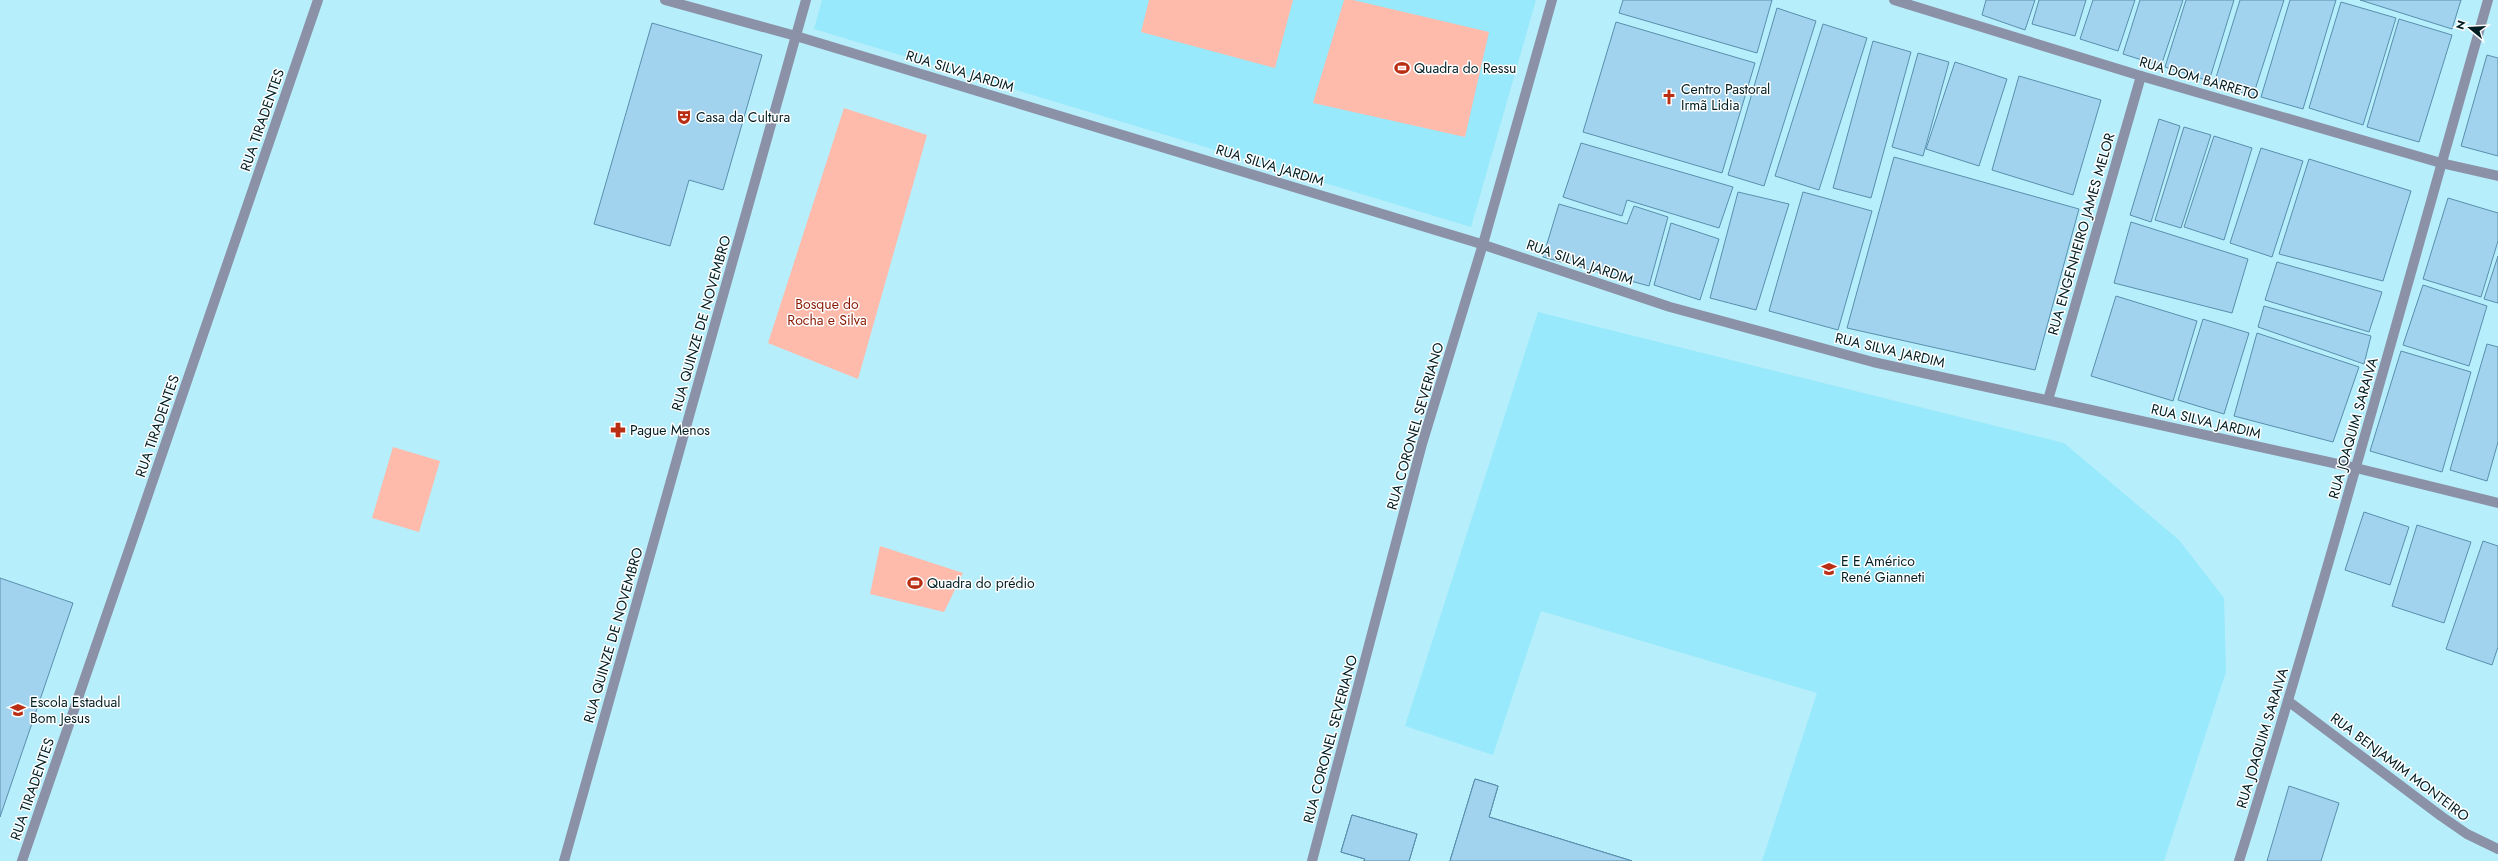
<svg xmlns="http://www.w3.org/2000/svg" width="2498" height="861" viewBox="0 0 2498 861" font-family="Jost,sans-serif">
  <rect width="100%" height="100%" fill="#b7eefb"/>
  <g fill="#97e9fb">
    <path d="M822 0H1536L1471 227 814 29Z"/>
    <path d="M1538 312 2064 443 2179 540 2224 598 2226 672 2164 861H1762L1817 693 1541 611 1493 755 1405 726Z"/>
  </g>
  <g fill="#febbac">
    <path d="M1149 0H1293L1275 68 1141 32Z"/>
    <path d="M1344 0H1353L1489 32 1465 137 1313 103Z"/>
    <path d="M844 108 927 135 858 379 768 343Z"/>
    <path d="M393 447 440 461 419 532 372 518Z"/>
    <path d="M880 546 963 573 944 612 870 594Z"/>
  </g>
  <g fill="#a2d3ee" stroke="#588fad">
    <path d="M1623 0H1772L1757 53 1619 13Z"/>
    <path d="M1986 0H2035L2025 30 1982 15Z"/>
    <path d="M2039 0H2086L2075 36 2032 24Z"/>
    <path d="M2093 0H2135L2118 51 2080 39Z"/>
    <path d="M2140 0H2183L2161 66 2123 54Z"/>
    <path d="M2186 0H2234L2209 81 2165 67Z"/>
    <path d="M2240 0H2284L2253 96 2214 84Z"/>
    <path d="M2290 0H2336L2303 109 2261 97Z"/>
    <path d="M2360 0H2461L2452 29Z"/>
    <path d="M2341 2 2396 18 2363 125 2309 108Z"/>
    <path d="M1777 8 1816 21 1764 186 1728 175Z"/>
    <path d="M2399 19 2452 35 2419 142 2367 127Z"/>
    <path d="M1616 22 1755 63 1722 173 1583 132Z"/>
    <path d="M652 23 762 55 723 190 689 180 670 246 594 224Z"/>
    <path d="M1823 24 1867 38 1819 190 1775 176Z"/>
    <path d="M1873 41 1911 52 1871 198 1833 188Z"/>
    <path d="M1918 53 1949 62 1923 156 1892 147Z"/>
    <path d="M2487 55 2498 58V156L2461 146Z"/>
    <path d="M1955 62 2007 79 1979 166 1926 149Z"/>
    <path d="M2019 76 2101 100 2073 195 1992 170Z"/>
    <path d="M2159 119 2180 126 2151 222 2130 215Z"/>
    <path d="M2184 127 2211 135 2181 228 2155 220Z"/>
    <path d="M2214 136 2252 148 2224 240 2184 227Z"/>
    <path d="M1581 143 1733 187 1719 228 1627 200 1622 216 1563 197Z"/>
    <path d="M2261 148 2303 161 2272 257 2230 243Z"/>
    <path d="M1894 157 2079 209 2035 370 1847 328Z"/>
    <path d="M2309 159 2411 191 2383 281 2279 254Z"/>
    <path d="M1738 192 1789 204 1756 310 1710 298Z"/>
    <path d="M1803 192 1872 211 1838 330 1769 311Z"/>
    <path d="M2448 198 2498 213V241L2481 297 2423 279Z"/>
    <path d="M1559 204 1627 224 1634 206 1668 217 1649 286 1543 257Z"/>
    <path d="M2131 222 2248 259 2232 313 2114 283Z"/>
    <path d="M1671 223 1719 239 1700 300 1654 285Z"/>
    <path d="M2498 256V303L2484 299Z"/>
    <path d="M2277 262 2382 292 2369 332 2265 300Z"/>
    <path d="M2423 285 2487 306 2469 366 2403 345Z"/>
    <path d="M2116 296 2197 321 2173 401 2091 376Z"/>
    <path d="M2264 306 2371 336 2364 364 2258 327Z"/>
    <path d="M2203 319 2249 333 2224 414 2178 400Z"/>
    <path d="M2257 333 2359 367 2333 442 2234 416Z"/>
    <path d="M2487 344 2498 347V442L2487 481 2450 470Z"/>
    <path d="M2401 351 2471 372 2442 472 2370 451Z"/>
    <path d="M2364 512 2409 527 2390 585 2345 570Z"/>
    <path d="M2417 525 2471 542 2444 623 2392 606Z"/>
    <path d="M2483 541 2498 546V647L2492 665 2446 649Z"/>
    <path d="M0 578 73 603 0 817Z"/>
    <path d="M1475 779 1498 786 1489 817 1632 861H1450Z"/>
    <path d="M1475 779 1498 786 1489 817 1632 861H1450Z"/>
    <path d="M1475 779 1498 786 1489 817 1632 861H1450Z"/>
    <path d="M2289 786 2339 803 2321 861H2267Z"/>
    <path d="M1352 815 1417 834 1409 861H1364L1365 859 1341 852Z"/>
    <path d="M1352 815 1417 834 1409 861H1364L1365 859 1341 852Z"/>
    <path d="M1352 815 1417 834 1409 861H1364L1365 859 1341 852Z"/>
  </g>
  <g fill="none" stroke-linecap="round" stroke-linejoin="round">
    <g stroke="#8b91a7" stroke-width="10">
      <path d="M1894 0 2141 76 2441 163 2498 176"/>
      <path d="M2048 400 2141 76"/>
      <path d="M2288 701 2441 816 2467 834 2498 849"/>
      <path d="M22 861 318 0"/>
      <path d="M564 861 806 0"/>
      <path d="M1312 861 1422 444 1483 244 1552 0"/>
      <path d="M2239 861C2328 576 2406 287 2488 0"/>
    </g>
    <path stroke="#8b91a7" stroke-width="10" d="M665 0 796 36 1478 243 1670 307 1873 362 2356 468 2498 503"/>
  </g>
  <defs>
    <g id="stadium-bare" transform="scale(1.2)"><path d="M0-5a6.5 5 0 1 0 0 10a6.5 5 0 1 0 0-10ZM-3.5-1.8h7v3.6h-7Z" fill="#ba2f14" stroke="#fff" stroke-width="2.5" paint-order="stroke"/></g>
    <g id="church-bare" transform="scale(1.2)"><path d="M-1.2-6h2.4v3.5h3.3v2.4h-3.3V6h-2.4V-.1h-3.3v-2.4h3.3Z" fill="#ba2f14" stroke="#fff" stroke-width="2.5" paint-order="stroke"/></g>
    <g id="theatre-bare" transform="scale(1.2)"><path d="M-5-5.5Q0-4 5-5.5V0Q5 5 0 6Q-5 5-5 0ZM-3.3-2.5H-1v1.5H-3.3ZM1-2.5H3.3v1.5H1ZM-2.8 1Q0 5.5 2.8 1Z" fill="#ba2f14" stroke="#fff" stroke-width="2.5" paint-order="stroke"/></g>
    <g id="pharmacy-bare" transform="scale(1.2)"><path d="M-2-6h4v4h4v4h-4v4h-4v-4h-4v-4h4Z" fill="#ba2f14" stroke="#fff" stroke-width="2.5" paint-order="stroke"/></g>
    <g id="school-bare" transform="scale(1.2)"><path d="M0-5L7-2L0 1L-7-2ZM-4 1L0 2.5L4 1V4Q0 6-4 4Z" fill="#ba2f14" stroke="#fff" stroke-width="2.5" paint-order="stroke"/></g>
  </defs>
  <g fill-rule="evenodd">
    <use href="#stadium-bare" x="1402" y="68"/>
    <use href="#church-bare" x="1669" y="97"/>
    <use href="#theatre-bare" x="684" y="117"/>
    <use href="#pharmacy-bare" x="618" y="430"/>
    <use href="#school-bare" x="1829" y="569"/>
    <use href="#stadium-bare" x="915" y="583"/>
    <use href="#school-bare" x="18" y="710"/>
  </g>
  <g text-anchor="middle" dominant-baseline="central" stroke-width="3" stroke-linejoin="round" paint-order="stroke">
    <g font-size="14" fill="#011e24" stroke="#fff" text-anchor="start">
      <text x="1414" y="68">Quadra do Ressu</text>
      <text x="1681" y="89">Centro Pastoral<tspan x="1681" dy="16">Irmã Lidia</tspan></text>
      <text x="696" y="117">Casa da Cultura</text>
      <text x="630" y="430">Pague Menos</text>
      <text x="1841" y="561">E E Américo<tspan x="1841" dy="16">René Gianneti</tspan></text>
      <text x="927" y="583">Quadra do prédio</text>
      <text x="30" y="702">Escola Estadual<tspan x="30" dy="16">Bom Jesus</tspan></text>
    </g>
    <g font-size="14" fill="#011e24" stroke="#fff">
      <text transform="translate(960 71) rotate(17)">RUA SILVA JARDIM</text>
      <text transform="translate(2199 78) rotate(16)">RUA DOM BARRETO</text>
      <text transform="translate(262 120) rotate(-71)">RUA TIRADENTES</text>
      <text transform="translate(1270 165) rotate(17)">RUA SILVA JARDIM</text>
      <text transform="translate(2081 234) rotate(-74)">RUA ENGENHEIRO JAMES MELOR</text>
      <text transform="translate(1580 262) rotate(19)">RUA SILVA JARDIM</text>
      <text transform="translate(701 323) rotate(-74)">RUA QUINZE DE NOVEMBRO</text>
      <text transform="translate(1890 350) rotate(13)">RUA SILVA JARDIM</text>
      <text transform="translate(2206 421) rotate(13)">RUA SILVA JARDIM</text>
      <text transform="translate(157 426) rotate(-71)">RUA TIRADENTES</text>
      <text transform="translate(1415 426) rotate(-74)">RUA CORONEL SEVERIANO</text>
      <text transform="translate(2353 428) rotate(-74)">RUA JOAQUIM SARAIVA</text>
      <text transform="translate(613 635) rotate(-74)">RUA QUINZE DE NOVEMBRO</text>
      <text transform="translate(2262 738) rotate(-73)">RUA JOAQUIM SARAIVA</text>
      <text transform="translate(1330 739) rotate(-75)">RUA CORONEL SEVERIANO</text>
      <text transform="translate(2400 767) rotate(37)">RUA BENJAMIM MONTEIRO</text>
      <text transform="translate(32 789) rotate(-71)">RUA TIRADENTES</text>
    </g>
    <g font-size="14" fill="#8b1902" stroke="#fff">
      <text x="827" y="304">Bosque do<tspan x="827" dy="16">Rocha e Silva</tspan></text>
    </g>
  </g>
  <g transform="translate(2470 28) rotate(288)" stroke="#ffffff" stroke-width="3" paint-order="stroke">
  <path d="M0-3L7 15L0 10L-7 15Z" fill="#011e24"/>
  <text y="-6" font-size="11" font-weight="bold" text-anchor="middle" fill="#011e24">N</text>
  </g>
</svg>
